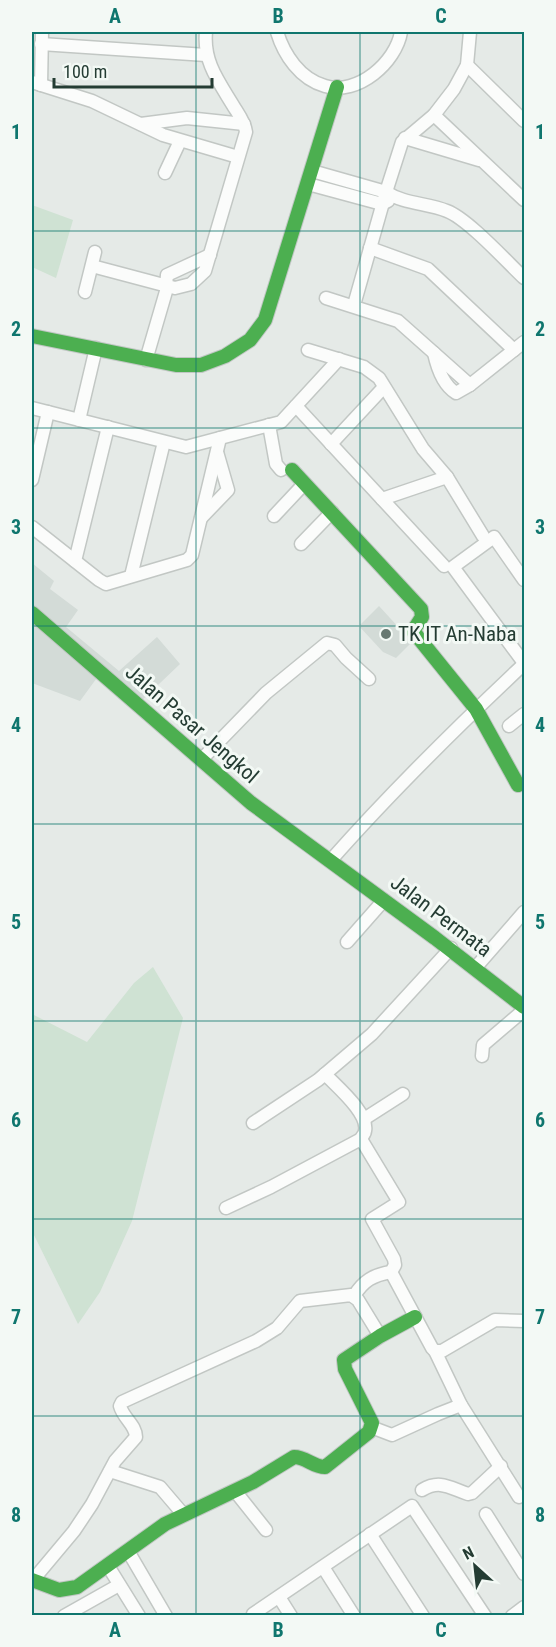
<svg xmlns="http://www.w3.org/2000/svg" width="556" height="1647" viewBox="0 0 556 1647" font-family="'Roboto Condensed',sans-serif">
  <rect width="100%" height="100%" fill="#e5eae7"/>
  <g fill="#d3dbd7">
    <path d="M32 563 54 581 50 589 78 610 66 627 119 671 157 637 180 664 138 704 99 675 80 701 32 683Z"/>
    <path d="M379 606 412 642 396 658 383 652 359 626Z"/>
  </g>
  <g fill="#cfe2d3">
    <path d="M32 205 73 220 56 278 32 267Z"/>
    <path d="M153 967 183 1018 132 1221 100 1292 78 1324 32 1231V1014L87 1042 134 983Z"/>
  </g>
  <g fill="none" stroke-linecap="round" stroke-linejoin="round">
    <g stroke="#c2c7c4" stroke-width="15">
      <g id="street">
        <path d="M277 32C284 55 300 79 325 86 358 96 396 62 401 32"/>
        <path d="M41 44 206 55"/>
        <path d="M467 65 524 121"/>
        <path d="M32 82 92 101 163 135 238 157"/>
        <path d="M41 85 42 32"/>
        <path d="M434 115 524 200"/>
        <path d="M141 124 187 118 244 124"/>
        <path d="M405 138 479 160"/>
        <path d="M312 171 386 192C404 204 427 203 447 211 468 219 507 262 524 278"/>
        <path d="M165 173 180 141"/>
        <path d="M308 184 382 204 388 201"/>
        <path d="M370 248 428 269 514 350"/>
        <path d="M92 266 175 288 191 284 205 271 246 132C245 123 239 115 234 107 219 82 203 62 206 32"/>
        <path d="M166 286 167 275 210 255"/>
        <path d="M85 292 95 252"/>
        <path d="M326 298 398 321 470 385"/>
        <path d="M354 305 386 192 402 142 434 115 454 89 467 65 470 32"/>
        <path d="M308 350 364 367 379 378 423 449 447 477 483 536"/>
        <path d="M434 353C437 367 443 385 456 393L470 385 524 342"/>
        <path d="M146 360 167 288"/>
        <path d="M296 406 444 566"/>
        <path d="M32 408 186 447 281 422 339 359"/>
        <path d="M79 420 96 348"/>
        <path d="M269 425 276 464 281 470"/>
        <path d="M331 444 384 387"/>
        <path d="M32 480 48 412"/>
        <path d="M382 499 447 477"/>
        <path d="M274 516 304 484"/>
        <path d="M201 518 228 490 217 452"/>
        <path d="M32 527 99 580 106 584 187 560 192 555 220 438"/>
        <path d="M301 544 332 512"/>
        <path d="M75 561 108 427"/>
        <path d="M131 576 164 442"/>
        <path d="M524 580 494 537 453 567 524 663"/>
        <path d="M509 726 524 714"/>
        <path d="M201 760 266 693 327 643 335 645 346 658 369 679"/>
        <path d="M331 860C392 791 457 727 524 664"/>
        <path d="M347 942 384 900"/>
        <path d="M476 967 524 912"/>
        <path d="M482 1056 483 1045 524 1010"/>
        <path d="M364 1119 403 1094"/>
        <path d="M253 1123 318 1080 372 1034 451 948"/>
        <path d="M226 1208 271 1187 361 1139C362 1136 365 1134 365 1131 369 1113 336 1086 325 1074"/>
        <path d="M391 1272 432 1348 435 1351H442L495 1320 524 1321"/>
        <path d="M354 1296C363 1281 373 1275 391 1272L395 1265 394 1259 372 1219 399 1202 361 1139"/>
        <path d="M435 1351 461 1405 519 1497"/>
        <path d="M371 1427 392 1435 438 1414 461 1405"/>
        <path d="M110 1471 160 1487 183 1514"/>
        <path d="M422 1490C440 1479 450 1488 468 1494L472 1493 501 1466"/>
        <path d="M235 1491 266 1530"/>
        <path d="M486 1514 524 1574"/>
        <path d="M370 1534 423 1616"/>
        <path d="M128 1551 166 1616"/>
        <path d="M108 1566 139 1616"/>
        <path d="M323 1567 354 1616"/>
        <path d="M33 1580 74 1531 92 1504 115 1461 136 1437C136 1425 123 1418 120 1406L122 1402 256 1341 277 1328 300 1301 351 1295 358 1300 380 1336"/>
        <path d="M279 1597 291 1616"/>
        <path d="M253 1614 412 1506 485 1616"/>
        <path d="M64 1616 119 1585"/>
        <path d="M512 1616 524 1607"/>
      </g>
    </g>
    <g stroke="#c1c7c4" stroke-width="16">
      <g id="fast">
        <path d="M32 336 176 365H201L225 356 250 340 265 320 337 87"/>
        <path d="M292 470 421 609 422 617 413 631 476 709 518 785"/>
        <path d="M32 613 251 803 435 938 524 1007"/>
        <path d="M32 1580 59 1590 77 1587 165 1524 253 1482 294 1457C306 1457 313 1467 325 1467L369 1432 372 1423 345 1369 344 1360 380 1336 415 1317"/>
      </g>
    </g>
    <use href="#street" stroke="#fbfcfb" stroke-width="12"/>
    <use href="#fast" stroke="#4caf50" stroke-width="14"/>
  </g>
  <path fill="none" stroke="#0f766e" stroke-width="1.5" stroke-opacity="0.55" d="M196 32V1616M360 32V1616M32 231H524M32 428H524M32 626H524M32 824H524M32 1021H524M32 1219H524M32 1416H524"/>
  <circle fill="#687972" stroke="#f3f9f5" stroke-width="2" cx="386" cy="634" r="6"/>
  <g text-anchor="middle" dominant-baseline="central" stroke-width="6" stroke-linejoin="round" paint-order="stroke">
    <g font-size="21" fill="#243c33" stroke="#f3f9f5" text-anchor="start">
      <text x="398" y="634">TK IT An-Naba</text>
    </g>
    <g font-size="21" fill="#243c33" stroke="#f3f9f5">
      <text transform="translate(192 724) rotate(41)">Jalan Pasar Jengkol</text>
      <text transform="translate(441 916) rotate(37)">Jalan Permata</text>
    </g>
  </g>
  <rect width="556" height="1647" fill="none" stroke="#f3f9f5" stroke-width="66"/>
  <g transform="translate(475 1566) rotate(333)" stroke="#f3f9f5" stroke-width="4.5" paint-order="stroke">
  <path d="M0-4.5L10 22L0 15L-10 22Z" fill="#243c33"/>
  <text y="-9" font-size="16" font-weight="bold" text-anchor="middle" fill="#243c33">N</text>
  </g>
  <path d="M54 78v9h158v-9" fill="none" stroke="#243c33" stroke-width="3"/>
  <text x="63" y="78" font-size="18" fill="#243c33" stroke="#f3f9f5" stroke-width="4.5" paint-order="stroke">100 m</text>
  <rect x="33" y="33" width="490" height="1581" fill="none" stroke="#0f766e" stroke-width="2"/>
  <g font-size="20" text-anchor="middle" font-weight="bold" fill="#0f766e">
    <text x="115" y="23">A</text>
    <text x="278" y="23">B</text>
    <text x="441" y="23">C</text>
    <text x="16" y="139">1</text>
    <text x="540" y="139">1</text>
    <text x="16" y="336">2</text>
    <text x="540" y="336">2</text>
    <text x="16" y="534">3</text>
    <text x="540" y="534">3</text>
    <text x="16" y="732">4</text>
    <text x="540" y="732">4</text>
    <text x="16" y="929">5</text>
    <text x="540" y="929">5</text>
    <text x="16" y="1127">6</text>
    <text x="540" y="1127">6</text>
    <text x="16" y="1324">7</text>
    <text x="540" y="1324">7</text>
    <text x="16" y="1522">8</text>
    <text x="540" y="1522">8</text>
    <text x="115" y="1637">A</text>
    <text x="278" y="1637">B</text>
    <text x="441" y="1637">C</text>
  </g>
</svg>
